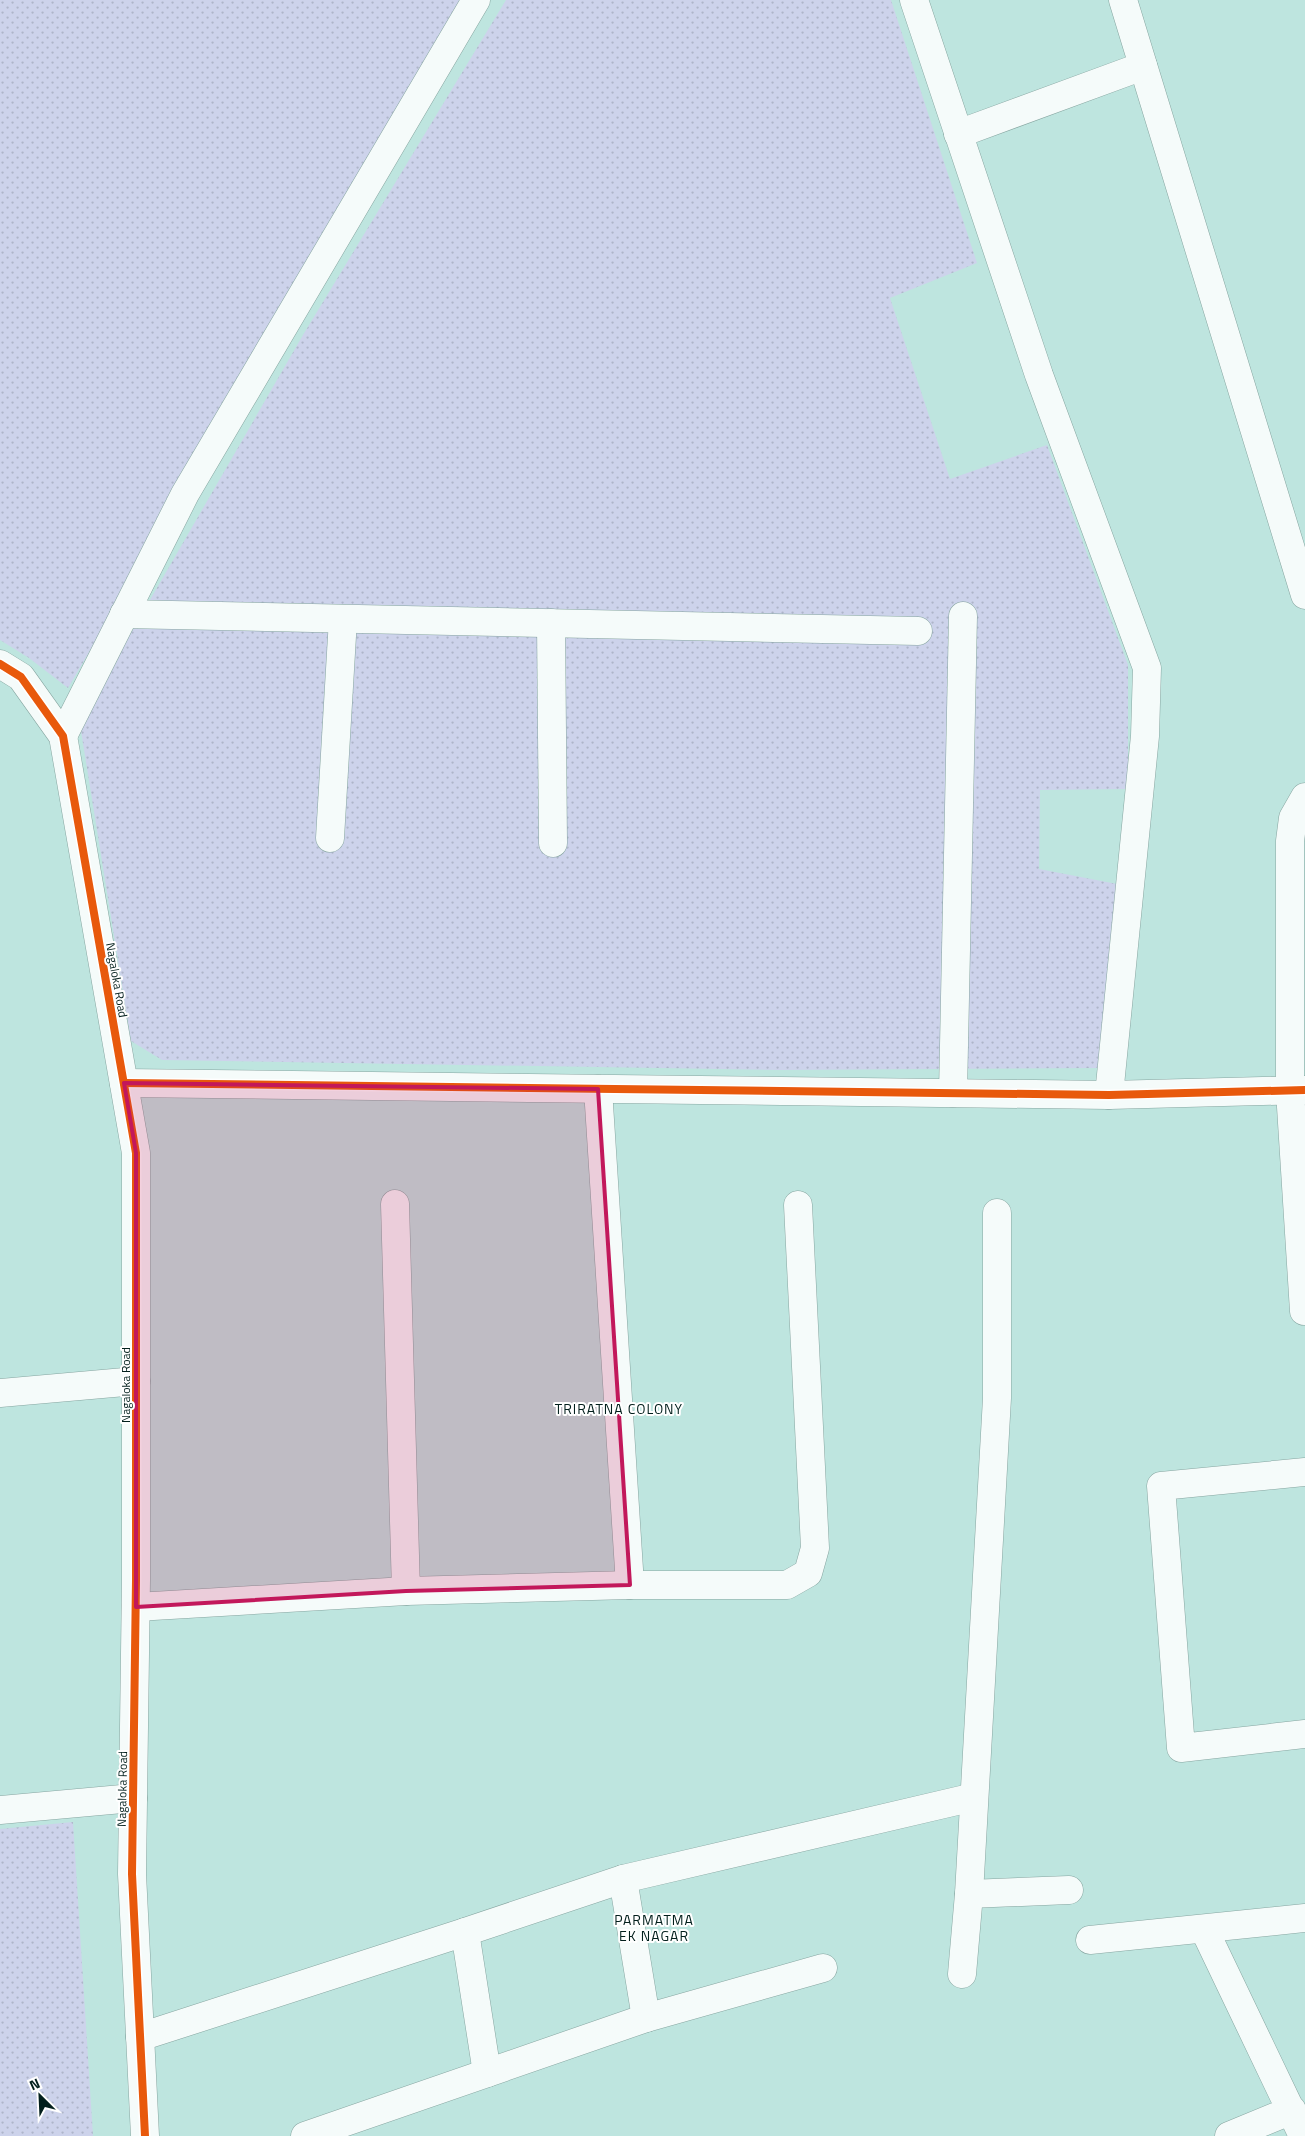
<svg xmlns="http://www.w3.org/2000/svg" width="1305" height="2136" viewBox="0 0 1305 2136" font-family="'Titillium Web',sans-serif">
  <defs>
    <pattern id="grass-dots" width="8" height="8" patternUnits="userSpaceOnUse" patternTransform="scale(1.25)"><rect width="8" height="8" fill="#cdd3eb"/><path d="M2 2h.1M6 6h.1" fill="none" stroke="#aeb5c9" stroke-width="1.8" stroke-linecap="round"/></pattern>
  </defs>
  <rect width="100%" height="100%" fill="#bee5df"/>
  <g fill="url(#grass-dots)">
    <path d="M0 0H473L68 688 29 658 0 640Z"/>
    <path d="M506 0H891L977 263 890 298 950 479 1047 445 1128 665V789L1040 790 1039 869 1117 884 1099 1068 780 1070 162 1060 131 1041 81 731 94 697 303 335Z"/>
    <path d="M73 1822 93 2136H0V1829Z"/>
  </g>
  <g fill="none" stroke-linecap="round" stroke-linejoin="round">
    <g stroke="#86a5a0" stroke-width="29">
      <g id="minor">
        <path d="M914 0 1039 375 1147 668 1145 736 1109 1095"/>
        <path d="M1123 0 1305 595"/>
        <path d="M958 134 1143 66"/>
        <path d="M124 614 918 631"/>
        <path d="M551 623 553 843"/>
        <path d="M0 664 21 677 63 736 136 1153V1580L132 1874 145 2136"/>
        <path d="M63 736 185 494 476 0"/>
        <path d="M330 838 343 619"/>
        <path d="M124 1083 1109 1095 1305 1090"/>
        <path d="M598 1089 630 1585"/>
        <path d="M953 1093 963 616"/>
        <path d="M395 1204 406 1591"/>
        <path d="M1304 1311 1290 1091V841L1293 818 1305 797"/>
        <path d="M0 1393 136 1381"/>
        <path d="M1305 1472 1161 1486 1181 1748 1305 1734"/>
        <path d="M136 1607 406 1591 630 1585H787L808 1573 815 1548 798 1205"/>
        <path d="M0 1810 133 1798"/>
        <path d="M623 1879 646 2018"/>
        <path d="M969 1894 1069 1890"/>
        <path d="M1204 1929 1303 2136"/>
        <path d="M465 1932 623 1879 974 1797"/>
        <path d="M1090 1940 1305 1918"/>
        <path d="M962 1974 969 1894 997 1398V1213"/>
        <path d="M140 2037 465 1932 487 2073"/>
        <path d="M305 2136 646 2018 823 1968"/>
        <path d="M1229 2136 1292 2110"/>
      </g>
    </g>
    <use href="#minor" stroke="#f5fbfa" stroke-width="28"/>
    <g stroke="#fff" stroke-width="11">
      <g id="cycleway">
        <path d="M0 664 21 677 63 736 136 1153V1580L132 1874 145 2136"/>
        <path d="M124 1083 1109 1095 1305 1090"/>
      </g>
    </g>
    <use href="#cycleway" stroke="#e8590c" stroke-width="8"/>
  </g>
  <path fill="#c2185b" fill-opacity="0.2" stroke="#c2185b" stroke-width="4" stroke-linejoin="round" d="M124 1083 598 1089 630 1585 406 1591 136 1607V1153Z"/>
  <g text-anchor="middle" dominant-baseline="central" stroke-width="4" stroke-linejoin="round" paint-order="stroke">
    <g font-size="12" fill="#021f1c" stroke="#fff">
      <text transform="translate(117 980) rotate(80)">Nagaloka Road</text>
      <text transform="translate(125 1385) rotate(-90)">Nagaloka Road</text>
      <text transform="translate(122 1789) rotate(-89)">Nagaloka Road</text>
    </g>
    <g font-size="14" letter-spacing="1" fill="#021f1c" stroke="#fff">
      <text x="619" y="1408">TRIRATNA COLONY</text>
      <text x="654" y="1919">PARMATMA<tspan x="654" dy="16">EK NAGAR</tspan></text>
    </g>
  </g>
  <g transform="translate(40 2096) rotate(336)" stroke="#ffffff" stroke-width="4" paint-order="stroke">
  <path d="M0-4L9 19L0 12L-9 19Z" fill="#021f1c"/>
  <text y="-8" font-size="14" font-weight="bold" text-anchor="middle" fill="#021f1c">N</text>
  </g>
</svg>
